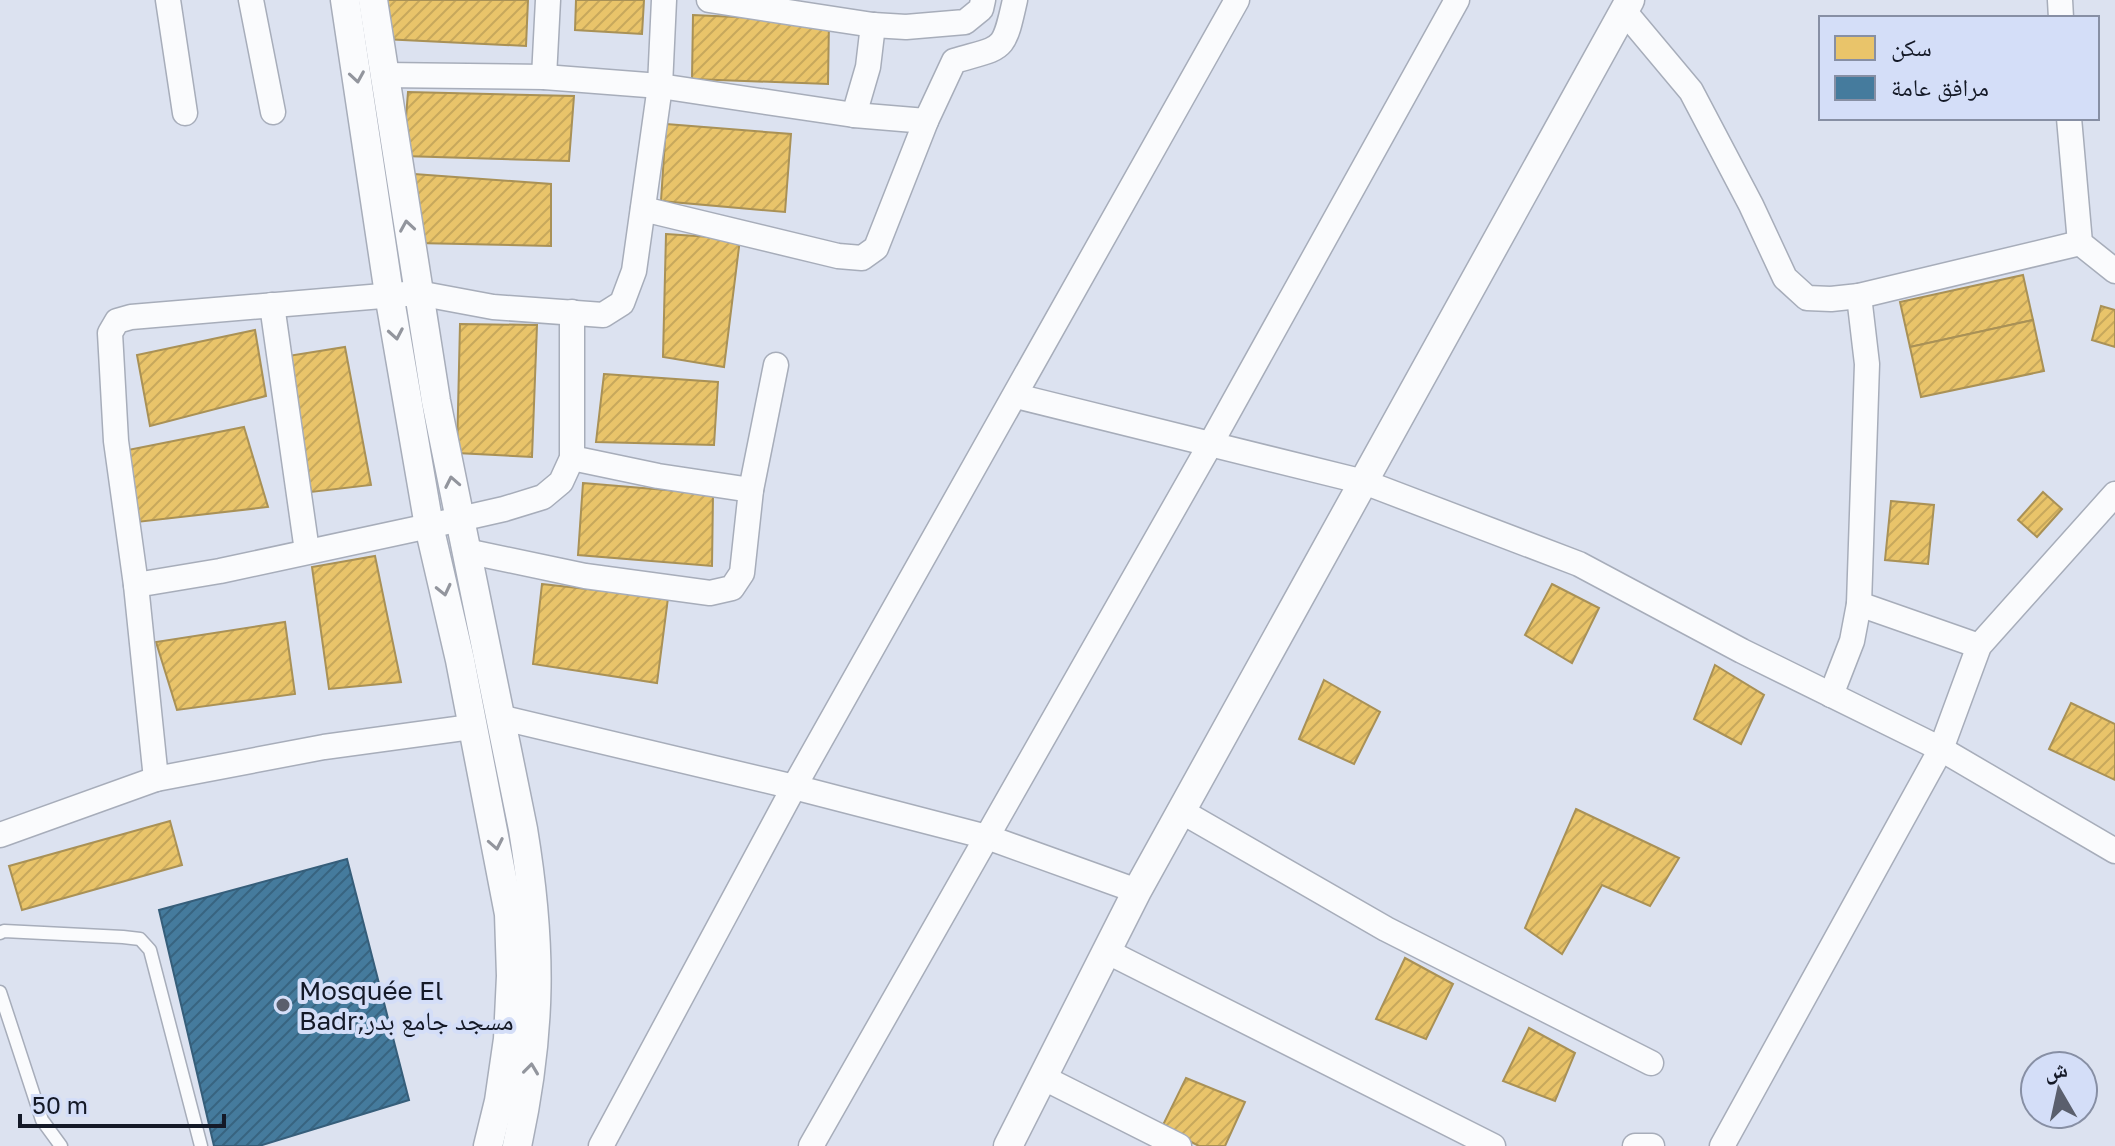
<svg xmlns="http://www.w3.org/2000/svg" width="2115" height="1146" viewBox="0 0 2115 1146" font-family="'Golos Text','Noto Naskh Arabic',sans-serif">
  <defs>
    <pattern id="homes-hatch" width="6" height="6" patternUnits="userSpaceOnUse" patternTransform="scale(2)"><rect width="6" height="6" fill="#e9c46a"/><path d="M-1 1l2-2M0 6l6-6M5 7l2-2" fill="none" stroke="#c7a85c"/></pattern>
    <pattern id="public-hatch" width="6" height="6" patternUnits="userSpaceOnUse" patternTransform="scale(2)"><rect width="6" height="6" fill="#457b9d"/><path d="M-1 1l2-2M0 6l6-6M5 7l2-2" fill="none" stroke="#386480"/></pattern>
  </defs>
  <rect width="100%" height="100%" fill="#dce2f0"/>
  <g fill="url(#homes-hatch)" stroke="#a99156" stroke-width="2">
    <path d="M384 0H528L526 46 383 39Z"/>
    <path d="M576 0H644L642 34 575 30Z"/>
    <path d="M693 15 829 21 828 84 692 79Z"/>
    <path d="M408 92 574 96 569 161 403 156Z"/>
    <path d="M666 124 791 134 785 212 661 201Z"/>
    <path d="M414 174 551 184V246L416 243Z"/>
    <path d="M666 234 740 239 724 367 663 357Z"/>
    <path d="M2023 275 2033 320 1910 347 1900 302Z"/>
    <path d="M2101 306 2115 310V347L2092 340Z"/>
    <path d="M2033 320 2044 371 1921 397 1910 347Z"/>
    <path d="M460 324 537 325 532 457 457 453Z"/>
    <path d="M255 330 266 396 150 426 137 355Z"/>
    <path d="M345 347 371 485 311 492 288 356Z"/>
    <path d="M604 374 718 382 714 445 596 442Z"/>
    <path d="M244 427 268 507 137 522 123 451Z"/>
    <path d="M583 483 713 494 712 566 578 555Z"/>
    <path d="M2043 492 2062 509 2037 537 2018 520Z"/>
    <path d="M1891 501 1934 505 1928 564 1885 560Z"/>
    <path d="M375 556 401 682 329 689 312 567Z"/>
    <path d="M542 584 668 598 657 683 533 664Z"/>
    <path d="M1552 584 1599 608 1572 663 1525 635Z"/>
    <path d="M285 622 295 694 177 710 156 642Z"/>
    <path d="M1715 665 1764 695 1741 744 1694 719Z"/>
    <path d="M1324 680 1380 712 1354 764 1299 739Z"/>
    <path d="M2071 703 2115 724V780L2049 749Z"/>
    <path d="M1576 809 1679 858 1650 906 1602 885 1562 954 1525 928Z"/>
    <path d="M170 821 182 865 22 910 9 866Z"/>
    <path d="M1405 958 1453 984 1426 1039 1376 1019Z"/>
    <path d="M1529 1028 1575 1053 1555 1101 1503 1081Z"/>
    <path d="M1186 1078 1245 1102 1225 1146H1199L1162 1127Z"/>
  </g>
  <path fill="url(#public-hatch)" stroke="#365e7a" stroke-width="2" d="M347 859 409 1100 259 1146H214L159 910Z"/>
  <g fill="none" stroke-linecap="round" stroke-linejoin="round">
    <g stroke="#a7adba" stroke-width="15">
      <g id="service">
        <path d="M0 933 4 931 123 937 140 939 150 950 201 1146"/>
        <path d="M0 992 42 1120 61 1146"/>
      </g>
    </g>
    <g stroke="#a7adba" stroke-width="27">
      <g id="minor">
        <path d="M168 0 185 113"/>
        <path d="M251 0 273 112"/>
        <path d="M709 0 873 25 906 27 965 22 981 9 983 0"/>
        <path d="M2060 0 2061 18"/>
        <path d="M1624 11 1691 91 1751 205 1785 278 1807 298 1831 299 1859 296 2080 243"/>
        <path d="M383 75 544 77 660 86 854 115 926 121 954 61C1004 46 1003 54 1015 0"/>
        <path d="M544 77 548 0"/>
        <path d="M854 115 868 67 873 25"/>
        <path d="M2069 118 2080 243 2115 271"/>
        <path d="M643 209 838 256 862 258 876 248 926 121"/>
        <path d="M272 305 307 551"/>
        <path d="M1016 396 1364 482 1579 564 1742 651 1941 749 2115 851"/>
        <path d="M572 458 658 476 751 490"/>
        <path d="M466 551 585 576 710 593 732 588 742 573 751 490 776 365"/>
        <path d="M136 585 220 571 429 526 504 509 543 497 561 482 572 458V312"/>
        <path d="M1859 604 1979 646"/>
        <path d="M1831 695 1852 641 1859 604 1867 364 1859 296"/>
        <path d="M499 717 794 787 987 837 1137 891"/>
        <path d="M156 779 136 585 116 441 110 333 117 321 131 317 418 293 493 307 603 315 622 303 634 271 660 86 664 0"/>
        <path d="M1181 811 1386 929 1651 1063"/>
        <path d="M0 835 156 779 324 747 471 727"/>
        <path d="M1106 951 1493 1146"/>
        <path d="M1042 1077 1179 1146"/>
        <path d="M601 1146 794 787 1237 0"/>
        <path d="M811 1146 1211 443 1457 0"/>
        <path d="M1635 1146H1652"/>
        <path d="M1722 1146 1941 749 1979 646 2115 494"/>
      </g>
    </g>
    <g stroke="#a7adba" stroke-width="31">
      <g id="tertiary">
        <path d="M345 0 389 294 429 526 460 660 509 914 511 976 508 1039 499 1101 488 1146"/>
        <path d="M373 0 436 401 523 829C542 944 542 1031 517 1146"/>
        <path d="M1008 1146 1137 891 1630 0"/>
      </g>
    </g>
    <use href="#service" stroke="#fafbfd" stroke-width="12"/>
    <use href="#minor" stroke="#fafbfd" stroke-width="24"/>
    <use href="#tertiary" stroke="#fafbfd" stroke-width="28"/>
  </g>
  <defs><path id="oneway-chevron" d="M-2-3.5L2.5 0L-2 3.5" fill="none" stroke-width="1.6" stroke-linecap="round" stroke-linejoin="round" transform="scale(2)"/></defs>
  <g stroke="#92959d">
    <use href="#oneway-chevron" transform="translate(357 77) rotate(81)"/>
    <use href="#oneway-chevron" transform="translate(407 226) rotate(-99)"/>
    <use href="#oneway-chevron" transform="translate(396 334) rotate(80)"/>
    <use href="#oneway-chevron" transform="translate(452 482) rotate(-101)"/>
    <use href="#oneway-chevron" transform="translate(444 590) rotate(77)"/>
    <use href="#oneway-chevron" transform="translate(496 844) rotate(79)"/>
    <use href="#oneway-chevron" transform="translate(531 1069) rotate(-83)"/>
  </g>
  <circle fill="#5a5f6d" stroke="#d4def8" stroke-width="3" cx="283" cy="1005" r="8"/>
  <g text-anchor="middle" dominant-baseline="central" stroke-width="8" stroke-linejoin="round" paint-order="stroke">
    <g font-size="26" fill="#141927" stroke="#d4def8" text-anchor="start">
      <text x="299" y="990">Mosquée El<tspan x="299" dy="30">Badr;مسجد جامع بدر</tspan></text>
    </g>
  </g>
  <rect x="1819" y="16" width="280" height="104" fill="#d4def8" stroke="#878fa4" stroke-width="2"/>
  <rect x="1835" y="36" width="40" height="24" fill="#e9c46a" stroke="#878fa4" stroke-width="2"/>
  <text x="1891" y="56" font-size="24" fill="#141927">سكن</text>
  <rect x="1835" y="76" width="40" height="24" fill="#457b9d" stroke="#878fa4" stroke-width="2"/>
  <text x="1891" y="96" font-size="24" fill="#141927">مرافق عامة</text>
  <g transform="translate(2059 1090) rotate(351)"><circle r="38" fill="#d4def8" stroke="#878fa4" stroke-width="2"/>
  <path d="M0-6L14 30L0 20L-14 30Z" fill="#5a5f6d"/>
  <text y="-12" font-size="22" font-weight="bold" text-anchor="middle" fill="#141927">ش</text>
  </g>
  <path d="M20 1114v12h204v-12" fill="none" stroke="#141927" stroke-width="4"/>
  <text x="32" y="1114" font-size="24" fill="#141927" stroke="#d4def8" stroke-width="6" paint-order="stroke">50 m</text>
</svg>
